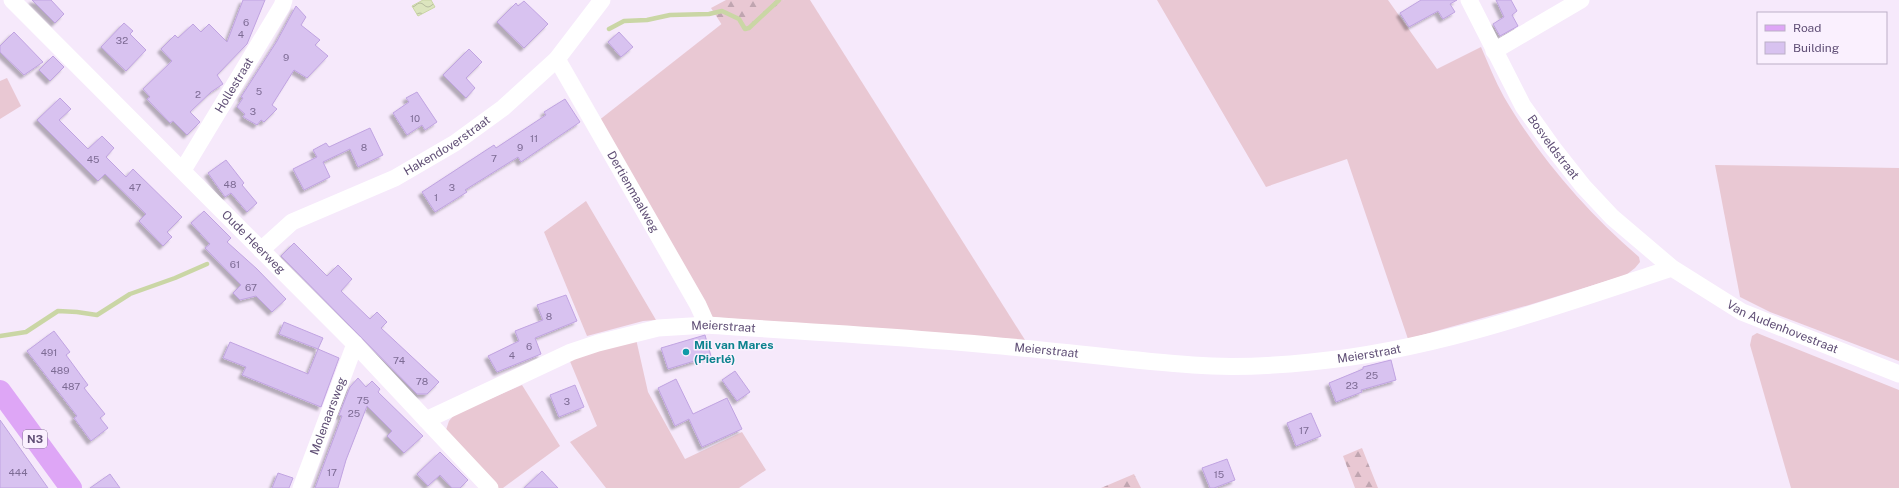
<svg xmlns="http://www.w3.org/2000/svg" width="1899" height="488" viewBox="0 0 1899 488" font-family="'Public Sans',sans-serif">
  <defs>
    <pattern id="forest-firs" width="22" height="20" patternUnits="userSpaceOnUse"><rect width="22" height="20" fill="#e9c8d3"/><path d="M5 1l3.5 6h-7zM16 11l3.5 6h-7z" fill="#c0a5b0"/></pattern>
    <pattern id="water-waves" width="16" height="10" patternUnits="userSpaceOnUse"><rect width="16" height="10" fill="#dce5be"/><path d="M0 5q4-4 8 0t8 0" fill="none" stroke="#b6bc9f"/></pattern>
    <filter id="shadow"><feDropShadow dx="-3.5" dy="3.5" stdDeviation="1" flood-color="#0004"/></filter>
  </defs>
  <rect width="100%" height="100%" fill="#f6e9fb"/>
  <g fill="#e9c8d3">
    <path d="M784 0H810L1025 340 710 317 598 121 733 15Z"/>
    <path d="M1157 0H1388L1437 69 1481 47C1488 63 1495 81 1504 97 1539 157 1586 211 1639 257L1640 262 1635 268 1626 275 1529 305 1408 339 1347 159 1266 187Z"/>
    <path d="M7 78 21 106 0 119V81Z"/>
    <path d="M1715 165 1899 168V361L1770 312 1740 297Z"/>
    <path d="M586 201 656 320 643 321 587 336 544 232Z"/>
    <path d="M1757 333 1899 390V488H1791L1750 345 1752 336Z"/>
    <path d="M636 339 648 392 685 459 742 432 766 470 739 488H606L570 442 597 426 569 359Z"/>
    <path d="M522 385 560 446 503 488H496L446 430 449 421 455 414Z"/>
  </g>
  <g fill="url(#forest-firs)">
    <path d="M726 0H784L744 30 733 16 722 25 711 8Z"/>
    <path d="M1362 448 1378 488H1355L1343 456Z"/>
    <path d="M1134 474 1141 488H1101Z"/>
  </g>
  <path fill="url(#water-waves)" stroke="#cad6a5" d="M423 0H431L435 7 418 16 412 6Z"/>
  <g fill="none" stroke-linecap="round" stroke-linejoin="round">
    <g stroke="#cad6a5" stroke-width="4.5">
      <path d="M609 29 624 21 647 20 670 15 709 14 722 11 739 19 745 29 749 28 779 0"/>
      <path d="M0 336 26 332 58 311 77 312 97 315 130 294 175 278 207 264"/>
    </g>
  </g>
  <g fill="#d8c2f0" stroke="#c0a3e1" filter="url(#shadow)">
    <path d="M32 0H51L64 14 55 23Z"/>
    <path d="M243 0H265L247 44 217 75 223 84 211 92 190 112 200 122 187 135 173 121 170 123 147 99 150 97 143 89 172 61 161 49 175 35 178 38 193 24 201 32 209 24 227 42Z"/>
    <path d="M1421 0H1457L1450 4 1455 12 1443 19 1438 11 1409 27 1400 13Z"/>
    <path d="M1496 0H1511L1517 11 1512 15 1518 26 1500 36 1493 24 1504 17Z"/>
    <path d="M524 1 548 24 524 48 497 22 516 3 518 6Z"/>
    <path d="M296 6 306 17 301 25 320 40 315 45 328 56 307 78 294 70 272 105 277 109 264 122 261 120 257 125 243 117 245 114 237 107 243 98 241 97 277 41Z"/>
    <path d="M124 23 133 31 130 34 146 50 126 71 101 47Z"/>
    <path d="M14 32 43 62 24 75 0 52V46Z"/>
    <path d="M619 32 633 47 621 57 608 42Z"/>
    <path d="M469 49 482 62 466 78 475 88 466 98 443 75Z"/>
    <path d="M53 56 64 67 50 81 39 70Z"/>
    <path d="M417 92 437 122 425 130 422 125 407 135 393 113 409 102 406 98Z"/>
    <path d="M60 98 71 109 59 120 88 149 102 136 114 148 106 157 126 177 133 169 182 217 167 232 172 237 163 246 139 221 146 214 105 174 98 181 37 120Z"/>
    <path d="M565 99 580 122 521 162 518 157 465 190 467 192 435 212 422 192 494 145 496 148 546 115 544 112Z"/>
    <path d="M370 128 383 155 358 167 350 149 323 162 330 177 304 190 293 169 317 157 313 150 326 143 329 147Z"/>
    <path d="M226 160 244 183 242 185 257 203 247 212 231 193 225 197 208 173Z"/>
    <path d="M204 211 231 238 227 242 257 269 286 299 272 312 256 296 240 300 233 293 241 285 205 248 210 244 191 223Z"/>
    <path d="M294 243 327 276 338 265 352 279 341 291 370 319 377 312 387 322 381 328 439 382 427 394H417L281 256Z"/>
    <path d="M566 295 577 321 535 338 541 354 497 372 488 356 519 341 515 331 543 320 537 305Z"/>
    <path d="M284 322 323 338 318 349 279 334Z"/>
    <path d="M54 331 70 352 66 355 88 385 84 388 105 414 100 418 108 428 91 441 74 418 77 416 27 351Z"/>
    <path d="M705 335 711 356 668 369 661 348Z"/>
    <path d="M230 342 308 374 318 349 339 358 321 407 242 375 246 367 223 358Z"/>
    <path d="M1391 360 1396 380 1361 390 1362 392 1336 402 1329 383 1363 369V367Z"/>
    <path d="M735 371 750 392 737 401 722 380Z"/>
    <path d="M358 378 366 387 372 381 380 389 378 392 423 436 404 453 387 436 392 431 367 406 346 460 338 488H315L342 416 339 415 350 387Z"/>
    <path d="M676 379 693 414 727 398 742 429 702 447 689 419 675 426 658 388Z"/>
    <path d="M575 385 584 407 559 417 550 395Z"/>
    <path d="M1311 413 1321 436 1296 446 1287 423Z"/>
    <path d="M0 420 48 488H0Z"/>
    <path d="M440 452 468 480 460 488H452L440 475 428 486 417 474Z"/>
    <path d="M1227 459 1235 480 1214 488H1210L1202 468Z"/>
    <path d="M542 471 558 488H524Z"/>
    <path d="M278 473 293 478 289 488H272Z"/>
    <path d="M110 474 120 488H90Z"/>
  </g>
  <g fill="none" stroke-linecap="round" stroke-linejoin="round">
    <g stroke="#fff" stroke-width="17">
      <path id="s1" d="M12 0 355 344 490 488"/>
      <path id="s2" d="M1469 0 1523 106 1553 148 1583 186 1612 217 1672 268 1742 312 1899 374"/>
      <path d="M1494 51 1581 0"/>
      <path id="s3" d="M557 59 698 305 707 325"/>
      <path id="s4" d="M183 170 282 6 284 0"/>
      <path id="s5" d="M261 250 292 222 395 178 455 143 503 108 557 59 602 0"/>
      <path id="s6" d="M426 420 571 352 598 343 658 328 707 325C808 332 910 337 1011 347 1072 352 1132 361 1193 365 1231 368 1272 366 1311 362 1436 350 1554 307 1672 268"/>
      <path id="s7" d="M301 488 355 344"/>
    </g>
    <path stroke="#dea6f6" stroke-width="22" d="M0 391 71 488"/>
  </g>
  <circle fill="#0f9aa8" stroke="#faf0fe" stroke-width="1.5" cx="686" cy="352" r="4"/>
  <g text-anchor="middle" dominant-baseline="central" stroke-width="3" stroke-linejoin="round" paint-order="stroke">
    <g font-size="10" fill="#7d6b94">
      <text x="246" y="22">6</text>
      <text x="241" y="34">4</text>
      <text x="122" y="40">32</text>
      <text x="286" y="57">9</text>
      <text x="259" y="91">5</text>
      <text x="198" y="94">2</text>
      <text x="253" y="111">3</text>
      <text x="415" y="118">10</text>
      <text x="534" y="138">11</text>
      <text x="364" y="147">8</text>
      <text x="520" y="147">9</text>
      <text x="494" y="158">7</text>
      <text x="93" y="159">45</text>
      <text x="230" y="184">48</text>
      <text x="135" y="187">47</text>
      <text x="452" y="187">3</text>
      <text x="436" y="197">1</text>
      <text x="235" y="264">61</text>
      <text x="251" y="287">67</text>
      <text x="549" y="316">8</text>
      <text x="529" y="346">6</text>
      <text x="49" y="352">491</text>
      <text x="512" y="355">4</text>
      <text x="399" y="360">74</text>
      <text x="60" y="370">489</text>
      <text x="1372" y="375">25</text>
      <text x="422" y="381">78</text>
      <text x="1352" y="385">23</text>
      <text x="71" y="386">487</text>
      <text x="363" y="400">75</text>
      <text x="567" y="401">3</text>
      <text x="354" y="413">25</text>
      <text x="1304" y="430">17</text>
      <text x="18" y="472">444</text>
      <text x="332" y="472">17</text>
      <text x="1219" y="474">15</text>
    </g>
    <rect fill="#faf0fe" stroke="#8e7f9e" stroke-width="1" x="23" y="430" width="24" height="18" rx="3"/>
    <g font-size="11" font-weight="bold" fill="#5f4e75">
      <text x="35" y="439">N3</text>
    </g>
    <g font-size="12" fill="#5f4e75" stroke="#faf0fe">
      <text stroke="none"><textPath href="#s4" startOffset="99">Hollestraat</textPath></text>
      <text stroke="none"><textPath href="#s5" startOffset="215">Hakendoverstraat</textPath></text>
      <text stroke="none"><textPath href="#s2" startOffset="170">Bosveldstraat</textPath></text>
      <text stroke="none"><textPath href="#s3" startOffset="153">Dertienmaalweg</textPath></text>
      <text stroke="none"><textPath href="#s1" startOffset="342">Oude Heerweg</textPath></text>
      <text stroke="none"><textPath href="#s2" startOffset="466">Van Audenhovestraat</textPath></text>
      <text stroke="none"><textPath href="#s6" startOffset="316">Meierstraat</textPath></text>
      <text stroke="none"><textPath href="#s6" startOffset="640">Meierstraat</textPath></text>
      <text stroke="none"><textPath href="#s6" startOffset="964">Meierstraat</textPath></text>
      <text stroke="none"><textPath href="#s7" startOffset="77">Molenaarsweg</textPath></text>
    </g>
    <g font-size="12" font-weight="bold" fill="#0d838f" stroke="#faf0fe" text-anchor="start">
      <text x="694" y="345">Mil van Mares<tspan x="694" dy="14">(Pierlé)</tspan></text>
    </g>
  </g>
  <rect x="1757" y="12" width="130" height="52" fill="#faf0fe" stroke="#bcafc7"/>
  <rect x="1765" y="25" width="20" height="6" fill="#dea6f6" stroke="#bcafc7"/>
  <text x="1793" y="32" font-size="12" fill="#5f4e75">Road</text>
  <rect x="1765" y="42" width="20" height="12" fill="#d8c2f0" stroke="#bcafc7"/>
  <text x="1793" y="52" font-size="12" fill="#5f4e75">Building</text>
</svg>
